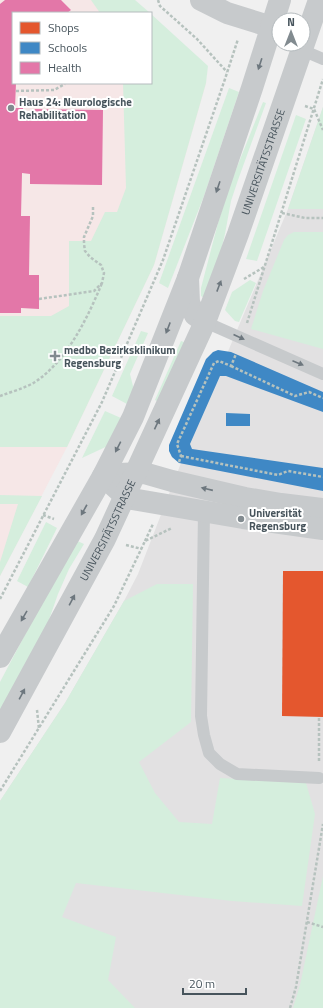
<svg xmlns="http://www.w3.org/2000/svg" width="323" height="1008" viewBox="0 0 323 1008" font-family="'Titillium Web',sans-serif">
  <rect width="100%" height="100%" fill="#f0f0f0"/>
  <path fill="#e2e1e2" d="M323 107V1008H0V801L65 703 124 601 138 574 181 463 288 209Z"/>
  <path fill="#f6e7e7" d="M0 0H106L121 13H13V83H151V38L206 83 154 265 67 447 0 576Z"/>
  <g fill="#d5eedd">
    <path d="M91 0H135L150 13H100Z"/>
    <path d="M151 14 208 66 206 83 154 265 67 447H0V316H51L69 306V241H91L105 212H117L126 188 123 83H151Z"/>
    <path d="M229 88 239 92 204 196 168 288 159 283Z"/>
    <path d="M263 102 266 103 238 180 231 201 225 234 220 255 204 298 201 296V288L218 223 229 187Z"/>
    <path d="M323 107V209H288Z"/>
    <path d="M296 115 306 119 257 261 246 259Z"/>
    <path d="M294 232H323V349L251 329 263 291 284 240 288 235Z"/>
    <path d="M250 280 256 283 239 322 235 321 225 310 232 292Z"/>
    <path d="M141 331 148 333 130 374 134 390 127 404 112 396Z"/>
    <path d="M181 341 187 343 161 403 155 400Z"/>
    <path d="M105 411 121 418 112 444 82 458Z"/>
    <path d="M0 495 42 496 0 576V562L18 504H0Z"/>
    <path d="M46 522 57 528 28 587 17 581Z"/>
    <path d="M75 540 84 544 69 569 58 594 45 631 0 714V682Z"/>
    <path d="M157 584H193L191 722 139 762 155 793 179 822 212 824 220 778 306 783 315 814 302 906 232 901 76 883 62 917 116 937 108 980 135 1008H0V801L65 703 124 601Z"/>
    <path d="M323 876V1008H293L300 985Z"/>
  </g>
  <path fill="#e4572e" d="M283 571H323V717L282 716Z"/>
  <g fill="#3f88c5">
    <path d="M218 350 231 352 323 392V412L226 376H220L190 444 192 449 323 468V491L179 463 172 457 169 451V445L206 359 213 352Z"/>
    <path d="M226 413 250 414V426H226Z"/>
  </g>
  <path fill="#e377a8" d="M5 0H61L71 10 67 13H13V83H16L15 108H23V119H30L31 109 103 110 102 185 30 184V174L22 173 21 216H30L29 275H39V309L21 308V313H0V4Z"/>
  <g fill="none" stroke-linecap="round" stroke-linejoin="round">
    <g stroke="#b6c2be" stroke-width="2.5" stroke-dasharray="3 2" stroke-linecap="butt">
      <path d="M158 0 160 6 197 39 227 72"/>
      <path d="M16 91 54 90 65 84"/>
      <path d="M305 106 314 109 323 130"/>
      <path d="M282 213 305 218H323"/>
      <path d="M244 279 264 267"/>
      <path d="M39 299 94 291 102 283 104 273 101 265 90 257 85 251 84 244V237L93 216V205"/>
      <path d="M247 323 323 79"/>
      <path d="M231 366 295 396 309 392 323 398"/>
      <path d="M0 396C11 392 25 388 35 382 67 361 88 317 102 283"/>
      <path d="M181 456 278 475 288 471 323 477"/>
      <path d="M179 462 181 456 177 444 214 363 219 361 231 366 236 354"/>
      <path d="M43 515 54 519"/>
      <path d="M145 541 153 524"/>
      <path d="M126 545 142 549"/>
      <path d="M0 599 102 402 163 260 225 79 238 39"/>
      <path d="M37 710 39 729"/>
      <path d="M319 761V717"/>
      <path d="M0 791 114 606 145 541 172 528"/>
      <path d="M307 922 323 927"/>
      <path d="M290 1008 296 987 323 824"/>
    </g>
    <g stroke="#c7cacc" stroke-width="12">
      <path d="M302 50 323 59"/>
      <path d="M205 322 323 374"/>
      <path d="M204 512 201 716 204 735 209 753 220 764 237 774 319 778"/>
    </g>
    <g stroke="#c7cacc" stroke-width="22">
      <path d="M188 278 189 303 195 315 205 322"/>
      <path d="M118 474 144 473 172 481 245 498 281 504 323 509"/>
      <path d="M103 476 125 496 132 499 243 518 323 529"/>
    </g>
    <g stroke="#c7cacc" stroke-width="22">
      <path d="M201 0 227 13 272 27"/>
      <path d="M0 657 103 476 133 417 188 278 252 88 280 0"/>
      <path id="s1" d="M0 732 105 539 205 322 238 234 319 0"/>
    </g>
  </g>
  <defs><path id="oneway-solid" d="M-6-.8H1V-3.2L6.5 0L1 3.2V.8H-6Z"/></defs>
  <g fill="#6d777e">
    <use href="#oneway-solid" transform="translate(260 64) rotate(108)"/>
    <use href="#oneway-solid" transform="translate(218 187) rotate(109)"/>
    <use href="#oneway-solid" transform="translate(219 286) rotate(-69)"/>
    <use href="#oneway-solid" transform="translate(168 328) rotate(111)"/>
    <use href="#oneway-solid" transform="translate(239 337) rotate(24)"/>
    <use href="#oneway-solid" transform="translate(298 363) rotate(23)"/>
    <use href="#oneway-solid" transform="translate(157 424) rotate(-65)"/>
    <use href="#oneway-solid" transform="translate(118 447) rotate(117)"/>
    <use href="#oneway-solid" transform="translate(207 489) rotate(-167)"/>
    <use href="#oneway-solid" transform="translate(84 510) rotate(119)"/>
    <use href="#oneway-solid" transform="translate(72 600) rotate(-62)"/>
    <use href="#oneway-solid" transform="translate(24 616) rotate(120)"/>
    <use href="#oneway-solid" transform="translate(22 694) rotate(-62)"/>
  </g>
  <g fill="#828b90" stroke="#fff" stroke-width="1.5">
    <circle cx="11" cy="108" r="4"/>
    <path d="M53 350h4v4h4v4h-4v4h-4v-4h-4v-4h4z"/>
    <circle cx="241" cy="519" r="4"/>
  </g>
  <g text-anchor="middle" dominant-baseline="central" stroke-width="4" stroke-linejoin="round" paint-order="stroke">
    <g font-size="11" font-weight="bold" fill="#47545c" stroke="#fff" text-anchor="start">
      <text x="19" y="102">Haus 24: Neurologische<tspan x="19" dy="13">Rehabilitation</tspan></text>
      <text x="64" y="350">medbo Bezirksklinikum<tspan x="64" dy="13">Regensburg</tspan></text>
      <text x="249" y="513">Universität<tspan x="249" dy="13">Regensburg</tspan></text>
    </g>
    <g font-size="11" fill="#47545c" stroke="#fff">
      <text stroke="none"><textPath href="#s1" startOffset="629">UNIVERSITÄTSSTRASSE</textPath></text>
      <text stroke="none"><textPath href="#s1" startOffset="229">UNIVERSITÄTSSTRASSE</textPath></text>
    </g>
  </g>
  <rect x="12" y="12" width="140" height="72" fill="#ffffff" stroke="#b5bbbe"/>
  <rect x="20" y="22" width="20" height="12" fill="#e4572e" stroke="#b5bbbe"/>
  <text x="48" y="32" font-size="12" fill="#47545c">Shops</text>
  <rect x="20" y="42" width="20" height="12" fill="#3f88c5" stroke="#b5bbbe"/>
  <text x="48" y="52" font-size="12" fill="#47545c">Schools</text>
  <rect x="20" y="62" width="20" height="12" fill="#e377a8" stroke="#b5bbbe"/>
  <text x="48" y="72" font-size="12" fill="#47545c">Health</text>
  <g transform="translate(291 32)"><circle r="19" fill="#ffffff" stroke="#b5bbbe"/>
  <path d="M0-3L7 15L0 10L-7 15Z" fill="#828b90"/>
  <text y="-6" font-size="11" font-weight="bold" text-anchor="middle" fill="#47545c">N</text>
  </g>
  <path d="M183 988v6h63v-6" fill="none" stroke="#47545c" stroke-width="2"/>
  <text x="189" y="988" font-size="12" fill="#47545c" stroke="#ffffff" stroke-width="3" paint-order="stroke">20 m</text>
</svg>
